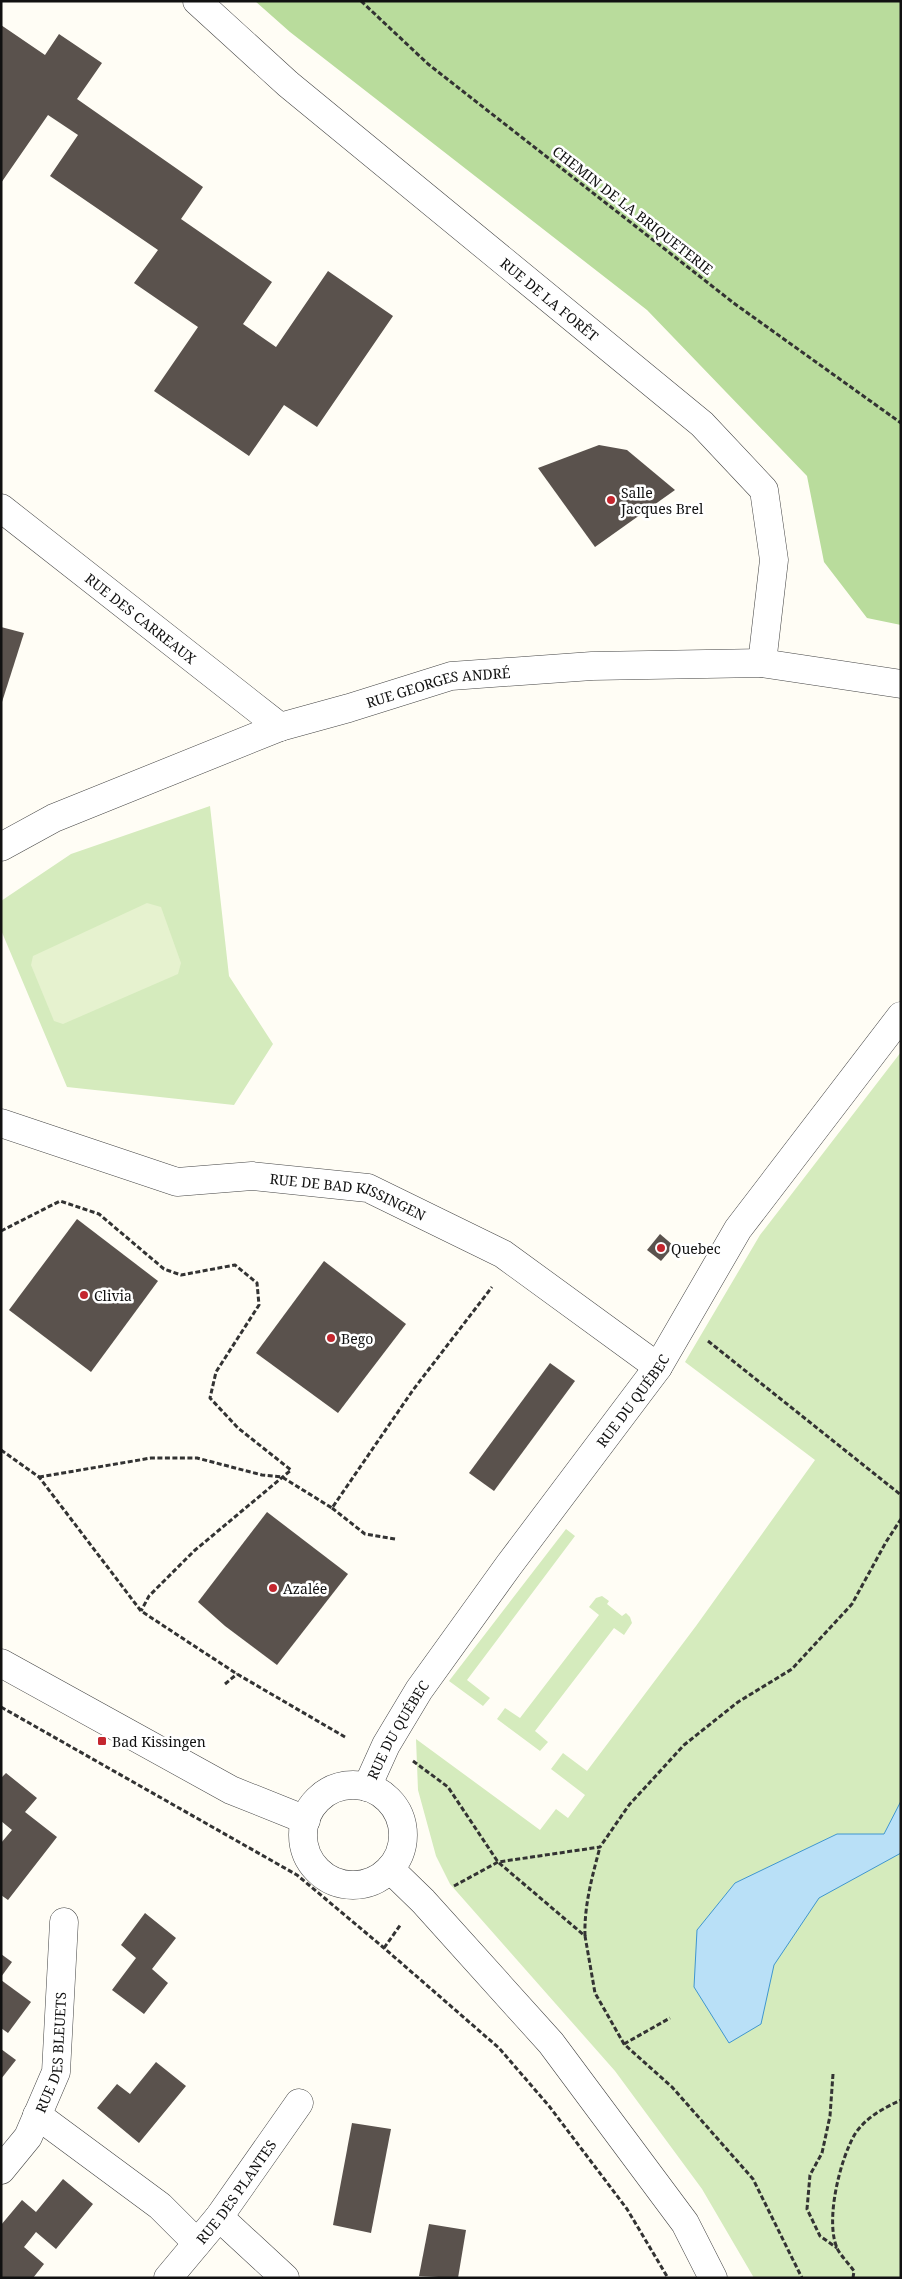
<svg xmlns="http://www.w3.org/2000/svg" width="902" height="2279" viewBox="0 0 902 2279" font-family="'Noto Serif',serif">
  <rect width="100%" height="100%" fill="#fffdf5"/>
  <g fill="#d5ebbd">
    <path d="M210 806 229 976 273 1044 234 1105 67 1087 1 930V901L71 854Z"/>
    <path d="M901 1052V2278H754L702 2189 615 2071 450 1884 436 1856 418 1790 416 1739 540 1830 556 1809 568 1818 585 1795 551 1769 563 1753 587 1771 696 1626 815 1460 685 1362 760 1235Z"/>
    <path d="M566 1529 575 1536 467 1680 490 1698 483 1706 449 1681Z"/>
    <path d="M602 1596 609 1601 607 1604 622 1616 626 1613 630 1617 632 1623 624 1635 614 1628 535 1731 548 1742 540 1751 497 1719 505 1708 520 1718 599 1615 589 1607 596 1598Z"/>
  </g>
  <path fill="#b9dc9c" d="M255 1H901V625L867 618 824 562 807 476 647 310 290 32Z"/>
  <path fill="#e6f2cf" d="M147 903 161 907 181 963 178 974 63 1024 54 1021 31 965 33 956Z"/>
  <path fill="#b9e0f7" stroke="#3f96cf" d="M901 1801V1853L819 1898 774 1965 761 2024 729 2043 694 1987 697 1930 735 1883 837 1834H884Z"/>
  <g fill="#5a524d">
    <path d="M1 25 45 55 59 34 102 63 77 99 203 187 181 219 272 282 243 324 276 347 328 271 393 316 317 427 284 405 249 456 154 391 198 327 134 283 158 250 50 176 78 135 48 115 1 183Z"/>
    <path d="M599 445 627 450 675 490 595 547 538 468Z"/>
    <path d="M1 627 24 633 2 702H1Z"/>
    <path d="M77 1219 158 1281 91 1372 9 1310Z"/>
    <path d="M660 1234 674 1246 661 1261 647 1250Z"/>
    <path d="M324 1261 406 1324 338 1413 256 1353Z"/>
    <path d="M550 1363 575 1381 494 1491 469 1473Z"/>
    <path d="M267 1512 348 1574 277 1665 225 1626 198 1602Z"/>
    <path d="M6 1773 37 1798 25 1812 57 1837 8 1900 1 1895V1843L12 1830 1 1821V1778Z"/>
    <path d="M145 1913 176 1938 152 1969 168 1983 144 2014 112 1990 136 1958 121 1945Z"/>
    <path d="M1 1954 12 1962 1 1977Z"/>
    <path d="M1 1980 31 2002 8 2033 1 2028Z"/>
    <path d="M1 2049 16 2060 1 2079Z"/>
    <path d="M156 2062 186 2086 139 2143 97 2108 117 2084 130 2094Z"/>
    <path d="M352 2123 391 2129 371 2233 333 2225Z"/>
    <path d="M63 2179 93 2204 56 2249 36 2232 24 2247 44 2264 33 2278H1V2225L22 2200 36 2212Z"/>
    <path d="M429 2224 466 2230 458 2278 419 2276Z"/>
  </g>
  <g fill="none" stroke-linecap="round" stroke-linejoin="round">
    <g stroke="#444" stroke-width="29">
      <g id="minor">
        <path id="s1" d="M197 1 288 84 702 424 764 490 774 560 762 663"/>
        <path id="s2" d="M1 508 280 727"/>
        <path id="s3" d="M1 847 54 818 280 727 349 708 451 676 592 666 762 663 901 684"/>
        <path id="s4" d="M1 1123 177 1182 252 1176 368 1188 503 1254 658 1367"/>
        <path d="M1 1663 231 1790 306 1820"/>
        <circle cx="353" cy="1835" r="50"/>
        <path id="s5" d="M367 1787 386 1745 419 1690 509 1565 658 1367 738 1229 901 1016"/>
        <path d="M390 1869 423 1901 551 2043 685 2223 713 2278"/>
        <path d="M37 2115 160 2206 197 2243"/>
        <path id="s6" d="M1 2170 28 2137 56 2072 64 1922"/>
        <path d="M219 2217 285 2278"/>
        <path id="s7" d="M168 2278 219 2217 299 2103"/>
      </g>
    </g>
    <g stroke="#333" stroke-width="3" stroke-dasharray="5 2.5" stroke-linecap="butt">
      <path d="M361 1 428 64 735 304 901 423"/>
      <path d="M1 1231 60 1201 99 1214 164 1269 181 1275 235 1265 257 1283 259 1305 216 1372 210 1398 238 1428 291 1470 194 1551 149 1596 141 1611"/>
      <path d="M708 1341 901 1495"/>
      <path d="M1 1450 39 1477 141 1611 237 1674 345 1737"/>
      <path d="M39 1477 151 1458H197L262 1475 282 1477 332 1508 413 1390 492 1287"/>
      <path d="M332 1508 365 1534 395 1539"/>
      <path d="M225 1684 237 1674"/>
      <path d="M1 1707 297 1875 384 1948 499 2048 549 2106 627 2209 668 2278"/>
      <path d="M413 1761 448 1787 498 1862 585 1936 595 1993 624 2044 672 2087 753 2179 802 2278"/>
      <path d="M454 1886 498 1862 600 1847 629 1805 684 1745 738 1702 792 1669 852 1604 886 1542 901 1519"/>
      <path d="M585 1936C584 1906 592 1877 600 1847"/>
      <path d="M384 1948 401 1924"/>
      <path d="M624 2044 670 2018"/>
      <path d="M833 2074 830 2116 822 2153 810 2175 807 2209 820 2236 837 2248"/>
      <path d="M853 2278 854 2271C849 2264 842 2257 838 2250 824 2223 840 2159 855 2134 866 2117 884 2108 901 2100"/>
    </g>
    <use href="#minor" stroke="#fff" stroke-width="28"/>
  </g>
  <g fill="#c4262e" stroke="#fff" stroke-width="2">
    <circle cx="611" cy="500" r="5"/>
    <circle cx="661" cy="1248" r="5"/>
    <circle cx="84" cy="1295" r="5"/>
    <circle cx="331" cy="1338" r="5"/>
    <circle cx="273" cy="1588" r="5"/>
    <rect x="97" y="1736" width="10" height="10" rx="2.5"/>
  </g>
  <g text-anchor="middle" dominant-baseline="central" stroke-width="5" stroke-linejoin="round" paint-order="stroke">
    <g font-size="14" fill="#111" stroke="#fff">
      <text transform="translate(633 210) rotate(38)">CHEMIN DE LA BRIQUETERIE</text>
      <text stroke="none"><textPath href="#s1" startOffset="462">RUE DE LA FORÊT</textPath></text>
      <text stroke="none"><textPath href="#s2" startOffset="178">RUE DES CARREAUX</textPath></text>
      <text stroke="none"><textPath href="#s3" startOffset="468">RUE GEORGES ANDRÉ</textPath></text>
      <text stroke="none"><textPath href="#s4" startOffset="360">RUE DE BAD KISSINGEN</textPath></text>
      <text stroke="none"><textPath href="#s5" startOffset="470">RUE DU QUÉBEC</textPath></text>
      <text stroke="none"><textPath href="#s5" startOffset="65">RUE DU QUÉBEC</textPath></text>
      <text stroke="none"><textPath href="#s6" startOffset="132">RUE DES BLEUETS</textPath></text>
      <text stroke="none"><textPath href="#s7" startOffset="110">RUE DES PLANTES</textPath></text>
    </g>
    <g font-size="14" fill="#111" stroke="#fff" text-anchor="start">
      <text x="621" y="492">Salle<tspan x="621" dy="16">Jacques Brel</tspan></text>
      <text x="671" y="1248">Quebec</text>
      <text x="94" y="1295">Clivia</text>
      <text x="341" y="1338">Bego</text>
      <text x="283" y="1588">Azalée</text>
      <text x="112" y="1741">Bad Kissingen</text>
    </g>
  </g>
  <rect width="902" height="2279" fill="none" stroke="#111111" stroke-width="5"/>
</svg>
